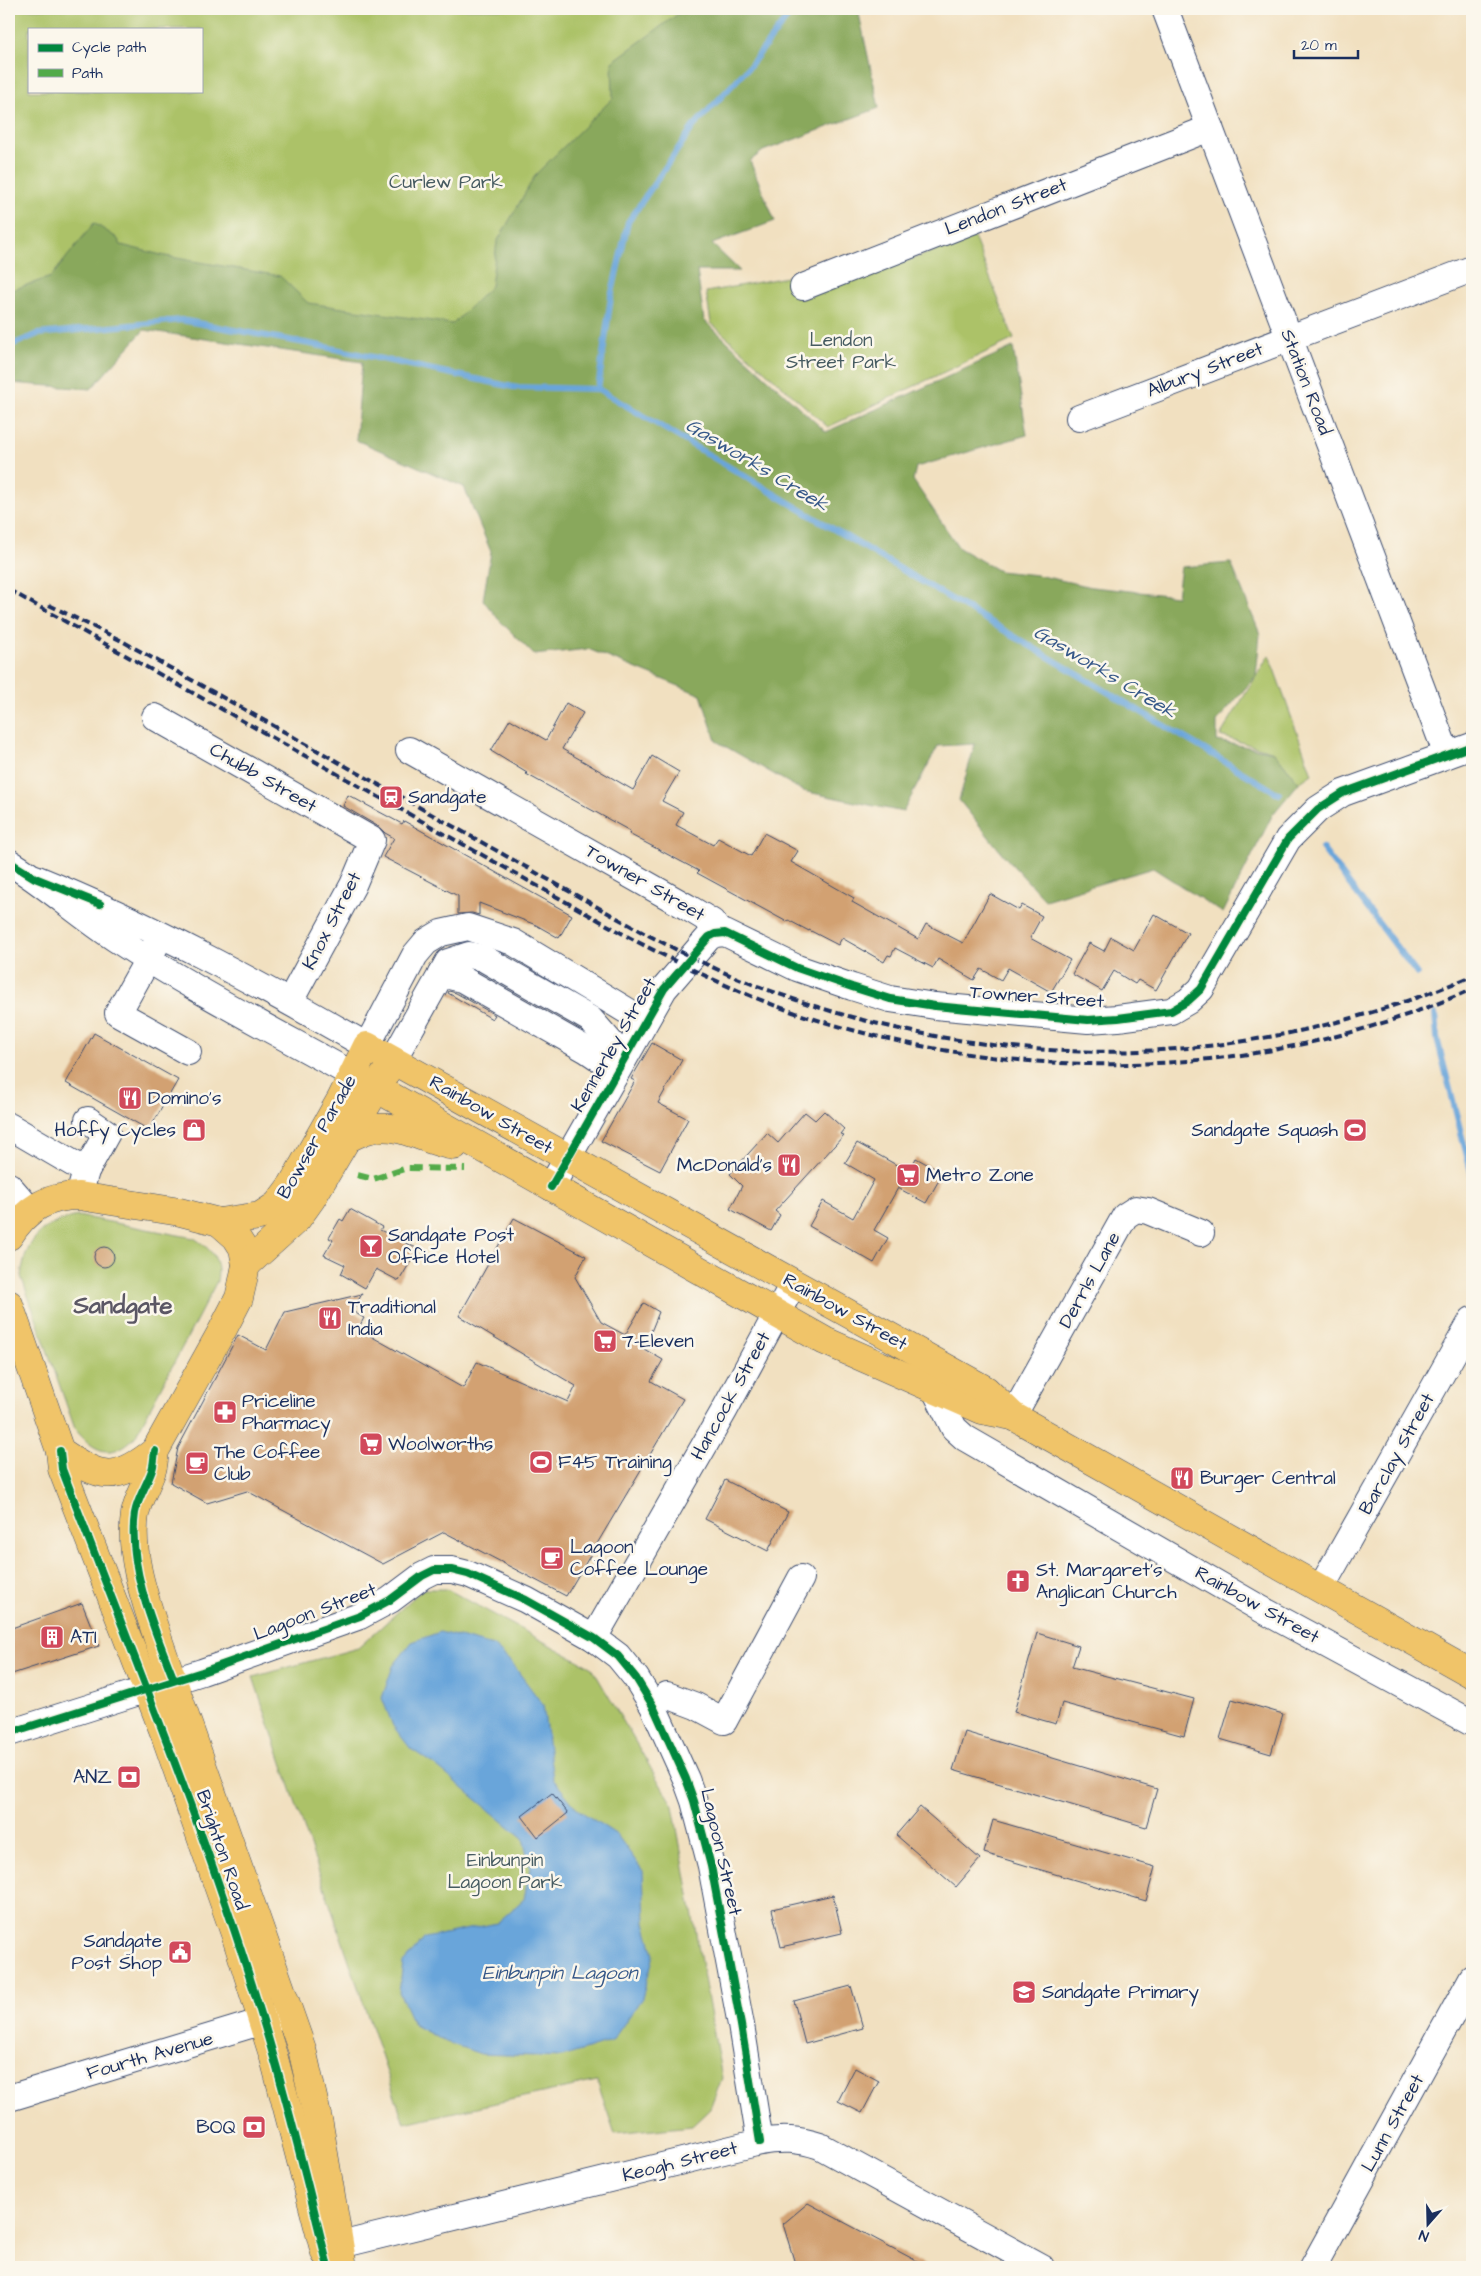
<svg xmlns="http://www.w3.org/2000/svg" width="1481" height="2276" viewBox="0 0 1481 2276" font-family="'Architects Daughter',sans-serif">
  <rect width="100%" height="100%" fill="#fbf7ec"/>
  <filter id="ink" filterUnits="userSpaceOnUse"><feTurbulence type="fractalNoise" baseFrequency=".02" numOctaves="2"/><feDisplacementMap in="SourceGraphic" scale="10" xChannelSelector="R" yChannelSelector="G"/><feConvolveMatrix kernelMatrix="1 2 1 2 8 2 1 2 1" color-interpolation-filters="sRGB"/></filter>
  <filter id="wash" filterUnits="userSpaceOnUse"><feTurbulence type="fractalNoise" baseFrequency=".0096" numOctaves="4" result="noise"/><feDisplacementMap in="SourceGraphic" scale="20" xChannelSelector="R" yChannelSelector="G"/><feGaussianBlur stdDeviation="1.12" result="paint"/><feColorMatrix in="noise" values="0 0 0 0 0 0 0 0 0 0 0 0 0 0 0 0 0 1.4 0 .05"/><feComposite in="paint" operator="in"/></filter>
  <g filter="url(#wash)">
    <rect width="100%" height="100%" fill="#f1e0c0"/>
    <g fill="#acc267" stroke="#647862" fill-rule="evenodd">
      <path d="M9 9H771L583 344 188 308 9 334ZM29 29H201V91H29Z"/>
      <path d="M974 237 1014 339 828 427 711 323 706 292 792 276 799 299Z"/>
      <path d="M1269 655 1312 774 1299 783 1274 752 1220 736Z"/>
      <path d="M78 1216 194 1238C212 1250 221 1259 217 1281L135 1437C111 1461 94 1452 75 1429L21 1276C26 1239 41 1224 78 1216Z"/>
      <path d="M423 1589H447L592 1668 673 1806 722 2078 710 2109 692 2126 615 2134 597 2081 404 2123 253 1677 358 1648Z"/>
    </g>
    <path fill="#89a85c" stroke="#526c5d" d="M685 9H858L879 108 763 151 750 161 775 221 712 244 740 271H697L704 320 826 432 1013 347 1027 435 916 467 913 480 959 548 999 571 1037 575 1092 587 1177 596 1181 567 1231 563 1260 634 1256 676 1217 721V741L1274 752 1299 783 1273 814 1223 913 1153 868 1045 900 1005 857 959 800 975 744 938 746 903 812 803 791 716 741 701 695 588 649 534 655 499 620 483 600 491 552 464 487 356 440 362 362 144 330 91 389 9 383V291L51 277 94 223 117 238 121 245 165 256 280 276 308 303 453 324 491 286 497 242 536 174 613 98 612 62Z"/>
    <path fill="#69a5da" stroke="#426a9c" d="M440 1632 493 1646 511 1662 543 1705 553 1779 577 1809 617 1835 643 1871 645 1922 654 1955 642 1998 612 2041 562 2057 481 2054 446 2042 414 2025 399 1992 403 1963 425 1938 497 1923 524 1899 530 1868 523 1838 436 1766 411 1749 393 1726 382 1698 393 1666 412 1642Z"/>
    <g fill="none" stroke-linecap="round" stroke-linejoin="round">
      <g stroke="#69a5da" stroke-width="6">
        <path d="M9 346 38 334 181 320 321 346 513 387 598 389 1279 794"/>
        <path d="M598 389 611 297 628 222 693 127 749 67 794 9"/>
        <path d="M1322 848 1417 974"/>
        <path d="M1435 1014 1437 1038 1472 1176"/>
      </g>
    </g>
    <g id="blocks">
      <g fill="#d2a172">
        <path d="M566 703 583 713 562 749 633 790 652 756 679 772 662 801 683 812 676 825 713 845 718 838 751 856 764 833 798 851 791 862 854 898 852 902 918 939 926 924 963 943 990 894 1019 910 1022 905 1042 916 1030 938 1070 960 1051 992 1008 968 1001 980 981 969 974 980 938 959 933 968 895 948 891 956 888 955 884 962 842 938 838 945 809 930V931L788 920 787 922 697 873 699 871 629 834 630 831 526 774 527 773 491 751 510 719 546 740Z"/>
        <path d="M348 795 402 824 404 821 572 915 559 938 536 925 479 903V915L472 913 458 914V896L383 857 394 838 385 833 379 827 343 806Z"/>
        <path d="M1154 914 1188 933 1156 990 1138 980 1135 984 1114 971 1102 991 1072 974 1089 943 1104 951 1111 937 1134 950Z"/>
        <path d="M449 991 456 993 495 1015 492 1019 448 993Z"/>
        <path d="M94 1033 178 1080 149 1130 66 1083Z"/>
        <path d="M652 1043 682 1060 658 1103 688 1119 660 1171 601 1141 635 1081 631 1079Z"/>
        <path d="M824 1111 844 1129 840 1134 844 1135 775 1211 780 1215 771 1231 730 1209 742 1186 730 1174 767 1133 778 1143 805 1112 815 1120Z"/>
        <path d="M857 1143 909 1172 916 1158 943 1173 926 1203 898 1188 874 1230 888 1238 874 1263 809 1226 823 1201 853 1218 874 1180 845 1163Z"/>
        <path d="M350 1209 382 1227 380 1230 418 1249 399 1281 376 1269 365 1288 341 1274 345 1265 324 1255 333 1240 329 1238 340 1219 343 1221Z"/>
        <path d="M514 1218 586 1256 575 1277 601 1322 625 1335 644 1303 659 1312 644 1349 663 1360 651 1381 683 1399 566 1596 444 1532 383 1564 247 1491 207 1503 171 1483 178 1448 238 1335 266 1350 285 1312 362 1294 352 1311 364 1318 358 1329 463 1388 477 1362 568 1402 576 1386 459 1316Z"/>
        <circle cx="104" cy="1257" r="10"/>
        <path d="M725 1480 788 1512 768 1551 705 1519Z"/>
        <path d="M82 1603 99 1646 12 1674 9 1664V1629Z"/>
        <path d="M1037 1633 1079 1646 1072 1667 1194 1699 1184 1736 1062 1703 1056 1724 1014 1712Z"/>
        <path d="M1232 1699 1283 1714 1271 1754 1220 1739Z"/>
        <path d="M965 1732 1157 1789 1146 1827 953 1770Z"/>
        <path d="M552 1793 568 1813 538 1837 522 1816Z"/>
        <path d="M920 1807 980 1859 956 1887 896 1835Z"/>
        <path d="M993 1820 1155 1867 1146 1901 984 1853Z"/>
        <path d="M833 1895 842 1933 781 1947 772 1909Z"/>
        <path d="M851 1986 863 2028 805 2044 794 2001Z"/>
        <path d="M855 2068 879 2081 862 2113 838 2101Z"/>
        <path d="M808 2203 928 2267H796L783 2224Z"/>
      </g>
    </g>
  </g>
  <g filter="url(#ink)">
    <use href="#blocks" fill-opacity="0" stroke="#3b4a6d" stroke-width="1"/>
    <g fill="none" stroke-linecap="round" stroke-linejoin="round">
      <g stroke="#3b4a6d" stroke-width="28">
        <g id="minor">
          <path d="M1165 9 1447 755"/>
          <path d="M803 287 1210 128"/>
          <path d="M1079 418 1472 269"/>
          <path d="M155 717 372 840 353 885 290 1001"/>
          <path d="M409 750 687 907 712 922 720 933"/>
          <path d="M9 862C47 885 79 915 116 939 192 989 274 1031 353 1075"/>
          <path d="M35 878C151 925 259 984 367 1046L415 955 426 942 441 933 468 927 513 942 644 1021"/>
          <path d="M157 943 118 1013 188 1052"/>
          <path d="M441 974 462 979 587 1050 617 1070"/>
          <path d="M393 1060 448 962 469 955 483 958 590 1019 624 1058"/>
          <path d="M9 1126 86 1171"/>
          <path d="M9 1186 30 1210"/>
          <path d="M551 1187 664 989 709 937 715 934 725 933 797 968 852 987 890 999 935 1006 1088 1020 1118 1018 1171 1011 1188 1001 1201 989 1288 839 1318 809 1343 793 1472 746"/>
          <path d="M79 1196 86 1171 107 1133 88 1120"/>
          <path d="M934 1388 954 1428 965 1438 1261 1609 1472 1723"/>
          <path d="M1013 1416 1125 1216 1136 1209 1148 1211 1201 1233"/>
          <path d="M1321 1588 1472 1320"/>
          <path d="M594 1638 724 1411 793 1284"/>
          <path d="M667 1695 696 1706 724 1721 801 1578"/>
          <path d="M9 1733 202 1672 360 1616 390 1600 422 1576 434 1570H452L468 1574 526 1600 594 1638 618 1656 636 1678 653 1706 686 1779 694 1801 711 1866 741 2025 760 2142"/>
          <path d="M9 2098 283 2015"/>
          <path d="M324 2249 760 2142C782 2138 799 2139 820 2146L1041 2267"/>
          <path d="M1313 2267 1472 1978"/>
        </g>
      </g>
      <g stroke="#3b4a6d" stroke-width="29">
        <g id="major">
          <path d="M353 1075 825 1341 982 1410 1012 1416"/>
          <path d="M346 1139C354 1136 363 1130 371 1129 401 1122 426 1142 454 1146"/>
          <path d="M219 1222 236 1237 243 1248 246 1265 242 1285 239 1298 223 1329 155 1451C154 1457 154 1464 152 1470 147 1485 138 1498 135 1514 129 1556 145 1599 158 1639L302 2049 319 2124 343 2267"/>
          <path d="M9 1236C26 1209 47 1196 79 1196L180 1212 219 1222 260 1216 277 1205 292 1185 341 1099 367 1046 986 1390 1013 1416 1472 1674"/>
          <path d="M246 1265 297 1219 312 1198 385 1074"/>
          <path d="M9 1304 60 1451 62 1469 165 1735 235 1934 274 2058 325 2253"/>
          <path d="M60 1451C101 1479 115 1483 155 1451"/>
        </g>
      </g>
      <use href="#minor" stroke="#fff" stroke-width="26"/>
      <use href="#major" stroke="#f0c469" stroke-width="28"/>
      <g stroke="#1b2f5e" stroke-width="4" stroke-dasharray="8 4" stroke-linecap="butt">
        <path d="M9 590 634 940C686 967 738 993 793 1012 1012 1086 1260 1084 1472 989"/>
        <path d="M49 605 122 641 642 932C681 952 719 972 760 987 995 1076 1241 1074 1472 976"/>
      </g>
      <path stroke="#52ab49" stroke-width="6" stroke-dasharray="12 6" stroke-linecap="butt" d="M357 1175 373 1179 407 1168 465 1169"/>
      <g stroke="#fbf7ec" stroke-width="11">
        <g id="cycleway">
          <path d="M9 862 35 878 100 904"/>
          <path d="M551 1187 664 989 709 937 715 934 725 933 797 968 852 987 890 999 935 1006 1088 1020 1118 1018 1171 1011 1188 1001 1201 989 1288 839 1318 809 1343 793 1472 746"/>
          <path d="M60 1451 62 1469C136 1664 217 1858 274 2058 294 2127 311 2197 328 2267"/>
          <path d="M155 1451C154 1457 154 1464 152 1470 147 1485 138 1497 135 1513 127 1567 155 1631 174 1680"/>
          <path d="M9 1733 202 1672 360 1616 390 1600 422 1576 434 1570H452L468 1574 526 1600 594 1638 618 1656 636 1678 653 1706 686 1779 694 1801 711 1866 741 2025 760 2142"/>
        </g>
      </g>
      <use href="#cycleway" stroke="#00873e" stroke-width="8"/>
    </g>
  </g>
  <defs>
    <g id="station-square" transform="scale(1.25)"><rect x="-9" y="-9" width="18" height="18" rx="4" fill="#d1495b" stroke="#fbf7ec"/><path d="M-3-6H3Q5-6 5-4V2Q5 4 3 4L4.5 6H3L1.5 4h-3L-3 6H-4.5L-3 4Q-5 4-5 2V-4Q-5-6-3-6ZM-3.5-4v3h7v-3ZM-3.5 1v1.5H-2V1ZM2 1v1.5H3.5V1Z" fill="#fff"/></g>
    <g id="restaurant-square" transform="scale(1.25)"><rect x="-9" y="-9" width="18" height="18" rx="4" fill="#d1495b" stroke="#fbf7ec"/><path d="M-5-6h1v4h1v-4h1v4h1v-4h1v5L-1.5 .5V6h-2V.5L-5-1ZM5-6V6H3V1.5H1.5Q1.5-4 5-6Z" fill="#fff"/></g>
    <g id="shop-square" transform="scale(1.25)"><rect x="-9" y="-9" width="18" height="18" rx="4" fill="#d1495b" stroke="#fbf7ec"/><path d="M-5-2.5h2.3a2.7 3.5 0 0 1 5.4 0H5L5.5 6h-11ZM-1.5-2.5h3a1.5 2.3 0 0 0-3 0Z" fill="#fff"/></g>
    <g id="stadium-square" transform="scale(1.25)"><rect x="-9" y="-9" width="18" height="18" rx="4" fill="#d1495b" stroke="#fbf7ec"/><path d="M0-5a6.5 5 0 1 0 0 10a6.5 5 0 1 0 0-10ZM-3.5-1.8h7v3.6h-7Z" fill="#fff"/></g>
    <g id="supermarket-square" transform="scale(1.25)"><rect x="-9" y="-9" width="18" height="18" rx="4" fill="#d1495b" stroke="#fbf7ec"/><path d="M-6-5.5h2.5l.6 2H6L4.5 2H-2.5L-4.4-4H-6ZM-1.5 3.2a1.3 1.3 0 1 0 .1 0ZM3 3.2a1.3 1.3 0 1 0 .1 0Z" fill="#fff"/></g>
    <g id="bar-square" transform="scale(1.25)"><rect x="-9" y="-9" width="18" height="18" rx="4" fill="#d1495b" stroke="#fbf7ec"/><path d="M-6-5H6L.8 .8V4.5H3.5V6h-7V4.5H-.8V.8Z" fill="#fff"/></g>
    <g id="pharmacy-square" transform="scale(1.25)"><rect x="-9" y="-9" width="18" height="18" rx="4" fill="#d1495b" stroke="#fbf7ec"/><path d="M-2-6h4v4h4v4h-4v4h-4v-4h-4v-4h4Z" fill="#fff"/></g>
    <g id="cafe-square" transform="scale(1.25)"><rect x="-9" y="-9" width="18" height="18" rx="4" fill="#d1495b" stroke="#fbf7ec"/><path d="M-5.5-4.5H6V0H3Q3 3.5 0 3.5H-2.5Q-5.5 3.5-5.5 0ZM3-3.2v2h1.7v-2ZM-6 4.5H4V6H-6Z" fill="#fff"/></g>
    <g id="church-square" transform="scale(1.25)"><rect x="-9" y="-9" width="18" height="18" rx="4" fill="#d1495b" stroke="#fbf7ec"/><path d="M-1.2-6h2.4v3.5h3.3v2.4h-3.3V6h-2.4V-.1h-3.3v-2.4h3.3Z" fill="#fff"/></g>
    <g id="building-square" transform="scale(1.25)"><rect x="-9" y="-9" width="18" height="18" rx="4" fill="#d1495b" stroke="#fbf7ec"/><path d="M-4-6H4V6H1V3H-1V6H-4ZM-2.5-4.3h1.7v1.8h-1.7ZM.8-4.3h1.7v1.8H.8ZM-2.5-1h1.7V.8h-1.7ZM.8-1h1.7V.8H.8Z" fill="#fff"/></g>
    <g id="bank-square" transform="scale(1.25)"><rect x="-9" y="-9" width="18" height="18" rx="4" fill="#d1495b" stroke="#fbf7ec"/><path d="M-6-4H6V4H-6ZM0-2.3a2.3 2.3 0 1 0 0 4.6a2.3 2.3 0 1 0 0-4.6Z" fill="#fff"/></g>
    <g id="civic-square" transform="scale(1.25)"><rect x="-9" y="-9" width="18" height="18" rx="4" fill="#d1495b" stroke="#fbf7ec"/><path d="M-.6-6.5H3V-4.5H.6V-3L4-1V1h2V6H-6V1h2V-1L-.6-3ZM-1.2 2.5V6h2.4V2.5Z" fill="#fff"/></g>
    <g id="school-square" transform="scale(1.25)"><rect x="-9" y="-9" width="18" height="18" rx="4" fill="#d1495b" stroke="#fbf7ec"/><path d="M0-5L7-2L0 1L-7-2ZM-4 1L0 2.5L4 1V4Q0 6-4 4Z" fill="#fff"/></g>
  </defs>
  <g fill-rule="evenodd">
    <use href="#station-square" x="391" y="797"/>
    <use href="#restaurant-square" x="130" y="1098"/>
    <use href="#shop-square" x="194" y="1130"/>
    <use href="#stadium-square" x="1355" y="1130"/>
    <use href="#restaurant-square" x="789" y="1165"/>
    <use href="#supermarket-square" x="908" y="1175"/>
    <use href="#bar-square" x="371" y="1246"/>
    <use href="#restaurant-square" x="330" y="1318"/>
    <use href="#supermarket-square" x="605" y="1341"/>
    <use href="#pharmacy-square" x="225" y="1412"/>
    <use href="#supermarket-square" x="371" y="1444"/>
    <use href="#stadium-square" x="541" y="1462"/>
    <use href="#cafe-square" x="197" y="1463"/>
    <use href="#restaurant-square" x="1182" y="1478"/>
    <use href="#cafe-square" x="552" y="1558"/>
    <use href="#church-square" x="1018" y="1581"/>
    <use href="#building-square" x="52" y="1637"/>
    <use href="#bank-square" x="129" y="1777"/>
    <use href="#civic-square" x="180" y="1952"/>
    <use href="#school-square" x="1024" y="1992"/>
    <use href="#bank-square" x="254" y="2127"/>
  </g>
  <g text-anchor="middle" dominant-baseline="central" stroke-width="5" stroke-linejoin="round" paint-order="stroke">
    <g font-size="19" fill="#465b61" stroke="#fbf7ec">
      <text x="446" y="182">Curlew Park</text>
      <text x="841" y="340">Lendon<tspan x="841" dy="22">Street Park</tspan></text>
      <text x="505" y="1860">Einbunpin<tspan x="505" dy="22">Lagoon Park</tspan></text>
    </g>
    <g font-size="19" fill="#1b2f5e" stroke="#fbf7ec">
      <text transform="translate(1006 207) rotate(-21)">Lendon Street</text>
      <text transform="translate(1205 370) rotate(-21)">Albury Street</text>
      <text transform="translate(1306 382) rotate(69)">Station Road</text>
      <text transform="translate(263 778) rotate(30)">Chubb Street</text>
      <text transform="translate(645 883) rotate(30)">Towner Street</text>
      <text transform="translate(332 921) rotate(-63)">Knox Street</text>
      <text transform="translate(1037 997) rotate(4)">Towner Street</text>
      <text transform="translate(614 1045) rotate(-60)">Kennerley Street</text>
      <text transform="translate(491 1115) rotate(30)">Rainbow Street</text>
      <text transform="translate(317 1137) rotate(-60)">Bowser Parade</text>
      <text transform="translate(1090 1280) rotate(-61)">Derrls Lane</text>
      <text transform="translate(845 1312) rotate(29)">Rainbow Street</text>
      <text transform="translate(731 1396) rotate(-61)">Hancock Street</text>
      <text transform="translate(1397 1454) rotate(-61)">Barclay Street</text>
      <text transform="translate(1257 1605) rotate(29)">Rainbow Street</text>
      <text transform="translate(315 1612) rotate(-21)">Lagoon Street</text>
      <text transform="translate(222 1850) rotate(71)">Brighton Road</text>
      <text transform="translate(721 1852) rotate(77)">Lagoon Street</text>
      <text transform="translate(150 2056) rotate(-16)">Fourth Avenue</text>
      <text transform="translate(1393 2123) rotate(-61)">Lunn Street</text>
      <text transform="translate(680 2162) rotate(-14)">Keogh Street</text>
    </g>
    <g font-size="19" fill="#1b2f5e" stroke="#fbf7ec" text-anchor="start">
      <text x="408" y="797">Sandgate</text>
      <text x="148" y="1098">Domino's</text>
      <text x="176" y="1130" text-anchor="end">Hoffy Cycles</text>
      <text x="1338" y="1130" text-anchor="end">Sandgate Squash</text>
      <text x="772" y="1165" text-anchor="end">McDonald's</text>
      <text x="926" y="1175">Metro Zone</text>
      <text x="388" y="1235">Sandgate Post<tspan x="388" dy="22">Office Hotel</tspan></text>
      <text x="348" y="1307">Traditional<tspan x="348" dy="22">India</tspan></text>
      <text x="622" y="1341">7-Eleven</text>
      <text x="242" y="1401">Priceline<tspan x="242" dy="22">Pharmacy</tspan></text>
      <text x="388" y="1444">Woolworths</text>
      <text x="214" y="1452">The Coffee<tspan x="214" dy="22">Club</tspan></text>
      <text x="558" y="1462">F45 Training</text>
      <text x="1200" y="1478">Burger Central</text>
      <text x="570" y="1547">Lagoon<tspan x="570" dy="22">Coffee Lounge</tspan></text>
      <text x="1036" y="1570">St. Margaret's<tspan x="1036" dy="22">Anglican Church</tspan></text>
      <text x="70" y="1637">ATI</text>
      <text x="112" y="1777" text-anchor="end">ANZ</text>
      <text x="162" y="1941" text-anchor="end">Sandgate<tspan x="162" dy="22">Post Shop</tspan></text>
      <text x="1042" y="1992">Sandgate Primary</text>
      <text x="236" y="2127" text-anchor="end">BOQ</text>
    </g>
    <g font-size="20" font-style="italic" fill="#365889" stroke="#fbf7ec">
      <text transform="translate(757 465) rotate(31)">Gasworks Creek</text>
      <text transform="translate(1105 672) rotate(31)">Gasworks Creek</text>
      <text x="560" y="1973">Einbunpin Lagoon</text>
    </g>
    <g font-size="24" font-weight="bold" fill="#5b5765" stroke="#fbf7ec">
      <text x="123" y="1306">Sandgate</text>
    </g>
  </g>
  <rect width="1481" height="2276" fill="none" stroke="#fbf7ec" stroke-width="30"/>
  <rect x="28" y="28" width="175" height="65" fill="#fbf7ec" stroke="#a1a7b3"/>
  <rect x="38" y="44" width="25" height="8" fill="#00873e" stroke="#a1a7b3"/>
  <text x="72" y="52" font-size="15" fill="#1b2f5e">Cycle path</text>
  <rect x="38" y="69" width="25" height="8" fill="#52ab49" stroke="#a1a7b3"/>
  <text x="72" y="78" font-size="15" fill="#1b2f5e">Path</text>
  <g transform="translate(1428 2224) rotate(200)" stroke="#fbf7ec" stroke-width="4" paint-order="stroke">
  <path d="M0-4L9 19L0 12L-9 19Z" fill="#1b2f5e"/>
  <text y="-8" font-size="14" font-weight="bold" text-anchor="middle" fill="#1b2f5e">N</text>
  </g>
  <path d="M1294 50v8h64v-8" fill="none" stroke="#1b2f5e" stroke-width="2.5"/>
  <text x="1301" y="50" font-size="15" fill="#1b2f5e" stroke="#fbf7ec" stroke-width="4" paint-order="stroke">20 m</text>
</svg>
